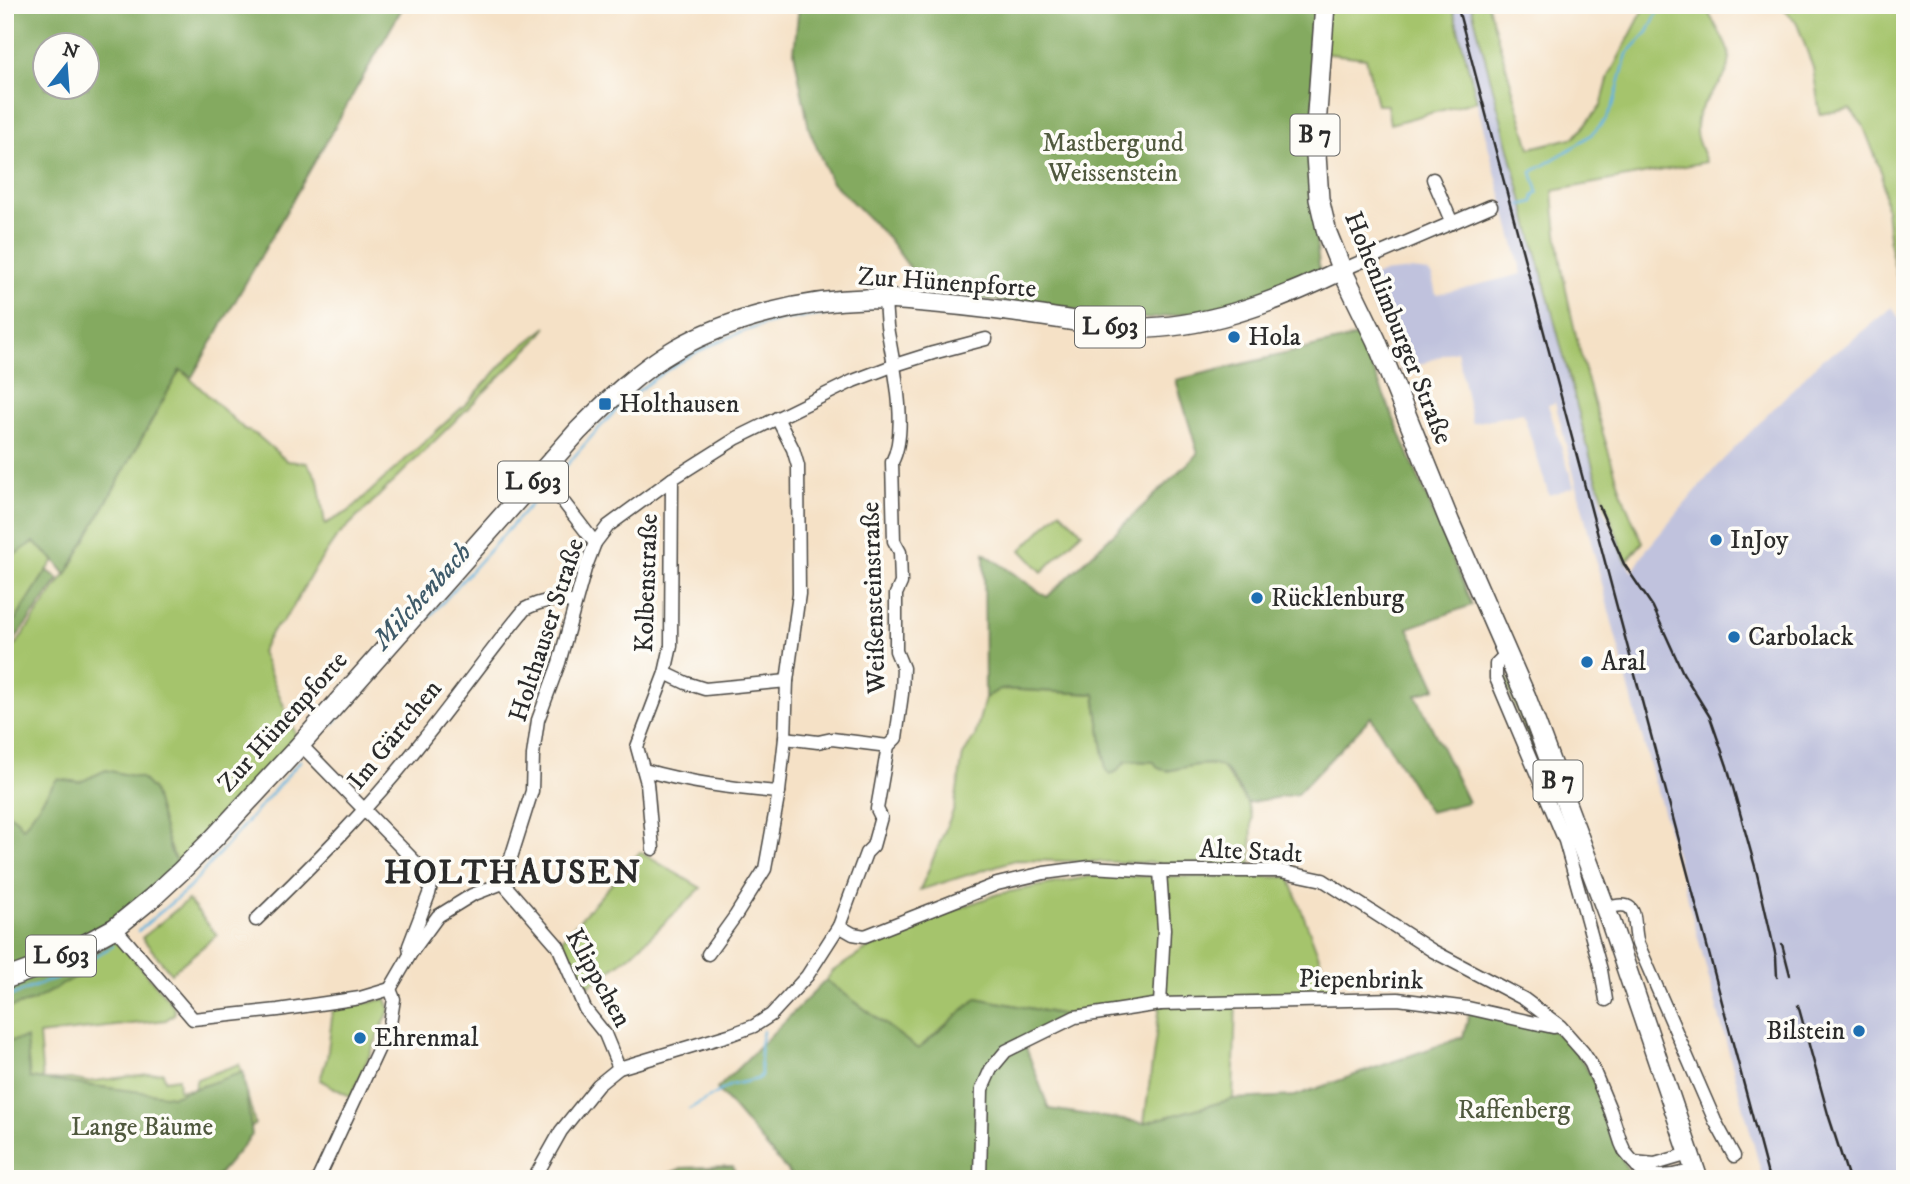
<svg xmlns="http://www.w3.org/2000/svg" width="1910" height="1184" viewBox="0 0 1910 1184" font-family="'IM FELL DW Pica',serif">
  <rect width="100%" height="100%" fill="#fdfcf7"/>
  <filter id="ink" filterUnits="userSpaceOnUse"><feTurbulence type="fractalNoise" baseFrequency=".0143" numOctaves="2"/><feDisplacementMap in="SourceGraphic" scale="14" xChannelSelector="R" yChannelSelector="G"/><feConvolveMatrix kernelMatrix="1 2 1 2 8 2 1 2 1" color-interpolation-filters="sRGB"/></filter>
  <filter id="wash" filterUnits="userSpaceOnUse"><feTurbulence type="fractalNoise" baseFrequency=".00686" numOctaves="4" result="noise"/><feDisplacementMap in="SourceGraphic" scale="28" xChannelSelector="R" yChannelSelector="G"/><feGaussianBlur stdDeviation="1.57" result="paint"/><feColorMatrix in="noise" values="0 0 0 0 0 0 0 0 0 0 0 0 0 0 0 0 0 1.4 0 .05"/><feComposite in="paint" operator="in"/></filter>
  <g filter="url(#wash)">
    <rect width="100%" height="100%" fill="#f5e1c6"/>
    <path fill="#c0c2dd" d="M1451 5H1471L1605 512 1632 573 1647 549 1716 467 1822 359 1842 348 1892 307 1905 326V1179H1763L1679 867 1637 719 1547 371 1555 403 1548 405 1574 487 1549 495 1523 413 1472 423 1457 351 1448 353 1402 372 1363 285 1365 280 1381 273 1413 270 1428 272 1432 276 1436 295 1522 274Z"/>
    <g fill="#a5c46c" stroke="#68784c" stroke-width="2" fill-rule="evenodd">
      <path d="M5 5H395L302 176 181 370 244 429 257 435 287 461 307 463 318 480 325 524 348 512 467 403 511 355 547 327 536 341 336 538 312 573 293 607 282 622 272 631 261 652 300 744 181 871 166 839 5 964V812L8 808 5 805V660L71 566 42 550 54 560 5 637ZM46 46H88V88H46Z"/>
      <path d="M1325 5H1452L1477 101 1390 124 1387 105H1377L1366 58 1321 53Z"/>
      <path d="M1471 5H1488L1530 148 1575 137 1601 106 1609 76 1646 5H1704C1710 16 1727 43 1729 54 1735 82 1694 97 1696 131 1696 141 1703 152 1706 162L1553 191C1558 271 1578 350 1601 427 1613 466 1624 506 1643 542L1626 562 1594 471Z"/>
      <path d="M1780 5H1905V295L1899 286 1890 246 1882 174 1863 125 1850 109 1820 114 1813 68 1797 23Z"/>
      <path d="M1060 511 1082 532 1042 572 1021 550Z"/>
      <path d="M1501 670 1505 672 1521 707 1562 820 1507 687 1503 683Z"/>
      <path d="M1000 689 1095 694 1106 770 1110 773 1116 772 1126 761 1154 762 1168 771C1185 767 1205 761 1222 767L1247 803 1252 818 1251 865 1015 860 920 890 954 809 963 755 975 736 985 698Z"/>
      <path d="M640 852 701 888 631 955 590 985 583 987 558 944Z"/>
      <path d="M1092 876 1289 877 1335 999 1236 1000 1233 1099 1144 1123 1160 1005 1075 1017 977 998 918 1049 826 980 833 971 894 932 998 894Z"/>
      <path d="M188 900 217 935 171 973 142 938Z"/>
      <path d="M113 942 120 943 173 1005 175 1013 166 1020 39 1035 43 1081 70 1079 87 1082 163 1072 165 1080 178 1078 179 1090 194 1089 197 1079 239 1064 255 1124 202 1175 161 1179H5V993L66 970Z"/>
      <path d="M386 999 390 1009 351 1097 320 1080 327 1058 333 1009Z"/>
    </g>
    <g fill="#84aa60" stroke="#586a46" stroke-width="2" fill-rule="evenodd">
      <path d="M5 5H404L192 377 180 370 66 575 54 560 34 542 11 557 5 567ZM46 46H88V88H46Z"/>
      <path d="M799 5H1319L1310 182 1320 275 1303 283 1213 309 1149 319 928 293 888 238 830 180 809 129 794 52Z"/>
      <path d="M1359 336 1472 605 1408 628 1436 688 1416 695 1468 802 1429 812 1371 717 1297 794 1247 803C1241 793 1230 771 1220 766 1212 762 1189 766 1180 768 1172 770 1166 772 1158 768L1154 762 1126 761 1116 772 1110 774 1106 770 1095 694 1000 689 985 698 984 553 1047 597 1198 454 1176 380Z"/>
      <path d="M47 570 59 579 5 653V637Z"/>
      <path d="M106 770 141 778 153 790 170 850 182 871 72 951 79 975 33 1001 5 1009V811L17 820 23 828 57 779 80 782Z"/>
      <path d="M826 980 918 1049 977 998 1075 1017 1024 1042 1049 1109 1144 1123 1233 1099 1295 1096 1463 1037 1470 1011 1550 1029C1593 1053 1608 1120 1624 1163L1628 1170 1649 1179H794L717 1089Z"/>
      <path d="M26 1038 30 1078 173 1096 243 1072 252 1135 215 1179H5V1042Z"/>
      <path d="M733 1166 736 1179H656L682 1168Z"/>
    </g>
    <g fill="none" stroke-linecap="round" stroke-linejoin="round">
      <g stroke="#64b3de" stroke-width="2.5">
        <path d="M1521 205 1533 202 1534 196 1538 192 1532 172 1577 145 1593 133 1606 119 1613 106 1627 54 1648 32 1661 5"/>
        <path d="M1473 221 1505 209"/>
        <path d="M1449 232 1464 225"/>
        <path d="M1397 255 1442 235"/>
        <path d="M557 477C572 459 587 441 603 424 649 374 716 335 783 320 804 316 826 315 847 313"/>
        <path d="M332 725 542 492"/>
        <path d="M138 931 189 888 301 760"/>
        <path d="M5 998 56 978 113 946"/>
        <path d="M689 1109 731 1085 758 1079 761 1075 760 1045 763 1031"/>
      </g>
    </g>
  </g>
  <g filter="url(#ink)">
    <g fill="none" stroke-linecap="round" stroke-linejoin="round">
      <g stroke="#494642" stroke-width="15">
        <g id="minor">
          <path d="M1433 179 1452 223"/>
          <path d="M1342 270 1491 206"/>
          <path d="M777 418 793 449 798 466 799 594 787 681"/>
          <path d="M541 473 595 543"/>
          <path d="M1508 655 1502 658 1496 664V678L1565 841 1601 970 1606 1000"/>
          <path d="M665 673 686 683 705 689 787 681 785 738 779 792 765 869 736 915 708 954"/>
          <path d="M785 738 818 742 832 739 888 746"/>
          <path d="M300 744 429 876 431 885 429 894 409 946 410 953"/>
          <path d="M644 770C690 783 731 788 779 792"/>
          <path d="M653 849 647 783 637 747 665 673 671 646 672 479"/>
          <path d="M503 883 558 946 585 1009 605 1034 619 1068"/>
          <path d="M1605 909C1643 896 1631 921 1638 944L1715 1121 1734 1156"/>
          <path d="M256 920C315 863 372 805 423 740 458 697 489 652 525 609 542 600 556 598 575 603"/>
          <path d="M839 926 853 934 865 936 997 884 1044 873 1090 867 1160 871H1280L1323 880 1433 951 1524 999 1560 1026 1583 1052 1591 1064 1611 1112 1621 1143 1625 1152 1640 1170 1651 1175 1660 1176 1674 1175 1695 1170"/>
          <path d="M115 928 193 1019 278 1010 360 998 390 989"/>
          <path d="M390 989 411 953 438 916 472 895 503 883 532 791 533 755 538 720 559 663 585 569 595 543 608 526 672 479 737 438 853 381 895 365 933 353 986 339"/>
          <path d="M1160 1004 1398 999 1468 1008 1553 1027 1559 1026"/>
          <path d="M1633 1162 1655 1164 1689 1154"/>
          <path d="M318 1179 390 1024 394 999 390 989"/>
          <path d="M534 1179 561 1131 598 1085 619 1068 732 1034 754 1026 771 1015 807 976 839 926 866 853 873 846 881 817 877 809 888 746 896 738 902 694 903 668 896 651V594L901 583 900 552 894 541 892 462C908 432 895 371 889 338 886 325 886 312 885 300"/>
          <path d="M980 1179 982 1089 991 1069 1006 1051 1075 1017 1160 1004 1164 929 1160 871"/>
        </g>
      </g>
      <g stroke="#494642" stroke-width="22">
        <g id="primary">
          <path d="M1325 5 1315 140 1319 199 1327 233 1342 270 1376 340 1450 523 1526 697 1611 923 1698 1179"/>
          <path d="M5 979 52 962 115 928 153 897 181 871 214 838 292 754 578 431C608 401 639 370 676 349 728 319 805 300 865 299 881 298 897 300 913 301 982 306 1050 317 1119 328 1197 332 1272 304 1342 270"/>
        </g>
      </g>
      <use href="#minor" stroke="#fff" stroke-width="12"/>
      <use href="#primary" stroke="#fff" stroke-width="19"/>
      <g stroke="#2b2b2b" stroke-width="2.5">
        <path d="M1457 5 1769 1179"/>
        <path d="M1599 506 1624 564 1653 607 1683 673 1710 717 1727 766 1757 874 1776 957 1777 977"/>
        <path d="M1782 944 1790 975"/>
        <path d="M1798 1005 1828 1114 1849 1179"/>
      </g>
    </g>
  </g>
  <g fill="#1f6fb2" stroke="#fdfcf7" stroke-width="2.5">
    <circle cx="1234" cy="337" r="7"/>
    <rect x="598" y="397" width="14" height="14" rx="3.5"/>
    <circle cx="1716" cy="540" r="7"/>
    <circle cx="1257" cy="598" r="7"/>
    <circle cx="1734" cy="637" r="7"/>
    <circle cx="1587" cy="662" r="7"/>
    <circle cx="1859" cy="1031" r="7"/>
    <circle cx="360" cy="1038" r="7"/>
  </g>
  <g text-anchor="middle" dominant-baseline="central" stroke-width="7" stroke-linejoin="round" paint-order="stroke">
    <g fill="#fdfcf7" stroke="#6a6a68" stroke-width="2">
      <rect x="1290.5" y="114.5" width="49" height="41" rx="5"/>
      <rect x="1075" y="306.5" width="70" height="41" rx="5"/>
      <rect x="498" y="461.5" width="70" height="41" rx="5"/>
      <rect x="1533.5" y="760.5" width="49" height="41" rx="5"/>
      <rect x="26" y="935.5" width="70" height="41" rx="5"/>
    </g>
    <g font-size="24" font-weight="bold" fill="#2b2b2b">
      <text x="1315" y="135">B 7</text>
      <text x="1110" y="327">L 693</text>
      <text x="533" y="482">L 693</text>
      <text x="1558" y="781">B 7</text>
      <text x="61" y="956">L 693</text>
    </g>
    <g font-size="26" fill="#50593e" stroke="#fdfcf7">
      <text x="1113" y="143">Mastberg und<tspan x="1113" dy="30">Weissenstein</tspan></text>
      <text x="1514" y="1110">Raffenberg</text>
      <text x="142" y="1127">Lange Bäume</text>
    </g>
    <g font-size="26" fill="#2b2b2b" stroke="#fdfcf7">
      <text transform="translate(947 283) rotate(4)">Zur Hünenpforte</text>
      <text transform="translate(1398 328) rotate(68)">Hohenlimburger Straße</text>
      <text transform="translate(647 583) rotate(-88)">Kolbenstraße</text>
      <text transform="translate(874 598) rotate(-92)">Weißensteinstraße</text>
      <text transform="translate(547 630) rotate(-72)">Holthauser Straße</text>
      <text transform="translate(283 722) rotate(-48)">Zur Hünenpforte</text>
      <text transform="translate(395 735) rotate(-51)">Im Gärtchen</text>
      <text transform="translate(1251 852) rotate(3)">Alte Stadt</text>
      <text transform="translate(598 978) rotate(61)">Klippchen</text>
      <text transform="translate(1361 980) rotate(1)">Piepenbrink</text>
    </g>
    <g font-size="26" fill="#2b2b2b" stroke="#fdfcf7" text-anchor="start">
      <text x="1248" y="337">Hola</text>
      <text x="619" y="404">Holthausen</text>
      <text x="1730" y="540">InJoy</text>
      <text x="1271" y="598">Rücklenburg</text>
      <text x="1748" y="637">Carbolack</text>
      <text x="1601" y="662">Aral</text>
      <text x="1845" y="1031" text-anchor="end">Bilstein</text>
      <text x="374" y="1038">Ehrenmal</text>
    </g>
    <g font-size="28" font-style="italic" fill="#3f5b6a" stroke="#fdfcf7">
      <text transform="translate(422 596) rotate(-48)">Milchenbach</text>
    </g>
    <g font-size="33" font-weight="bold" letter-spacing="2" fill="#2b2b2b" stroke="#fdfcf7">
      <text x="513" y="873">HOLTHAUSEN</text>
    </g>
  </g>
  <rect width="1910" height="1184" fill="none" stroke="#fdfcf7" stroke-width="28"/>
  <g transform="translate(66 66) rotate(17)"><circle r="33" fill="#fdfcf7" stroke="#a9a8a5" stroke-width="2"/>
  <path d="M0-5L12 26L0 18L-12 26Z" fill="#1f6fb2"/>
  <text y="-10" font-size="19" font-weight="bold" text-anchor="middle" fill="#2b2b2b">N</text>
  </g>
</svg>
